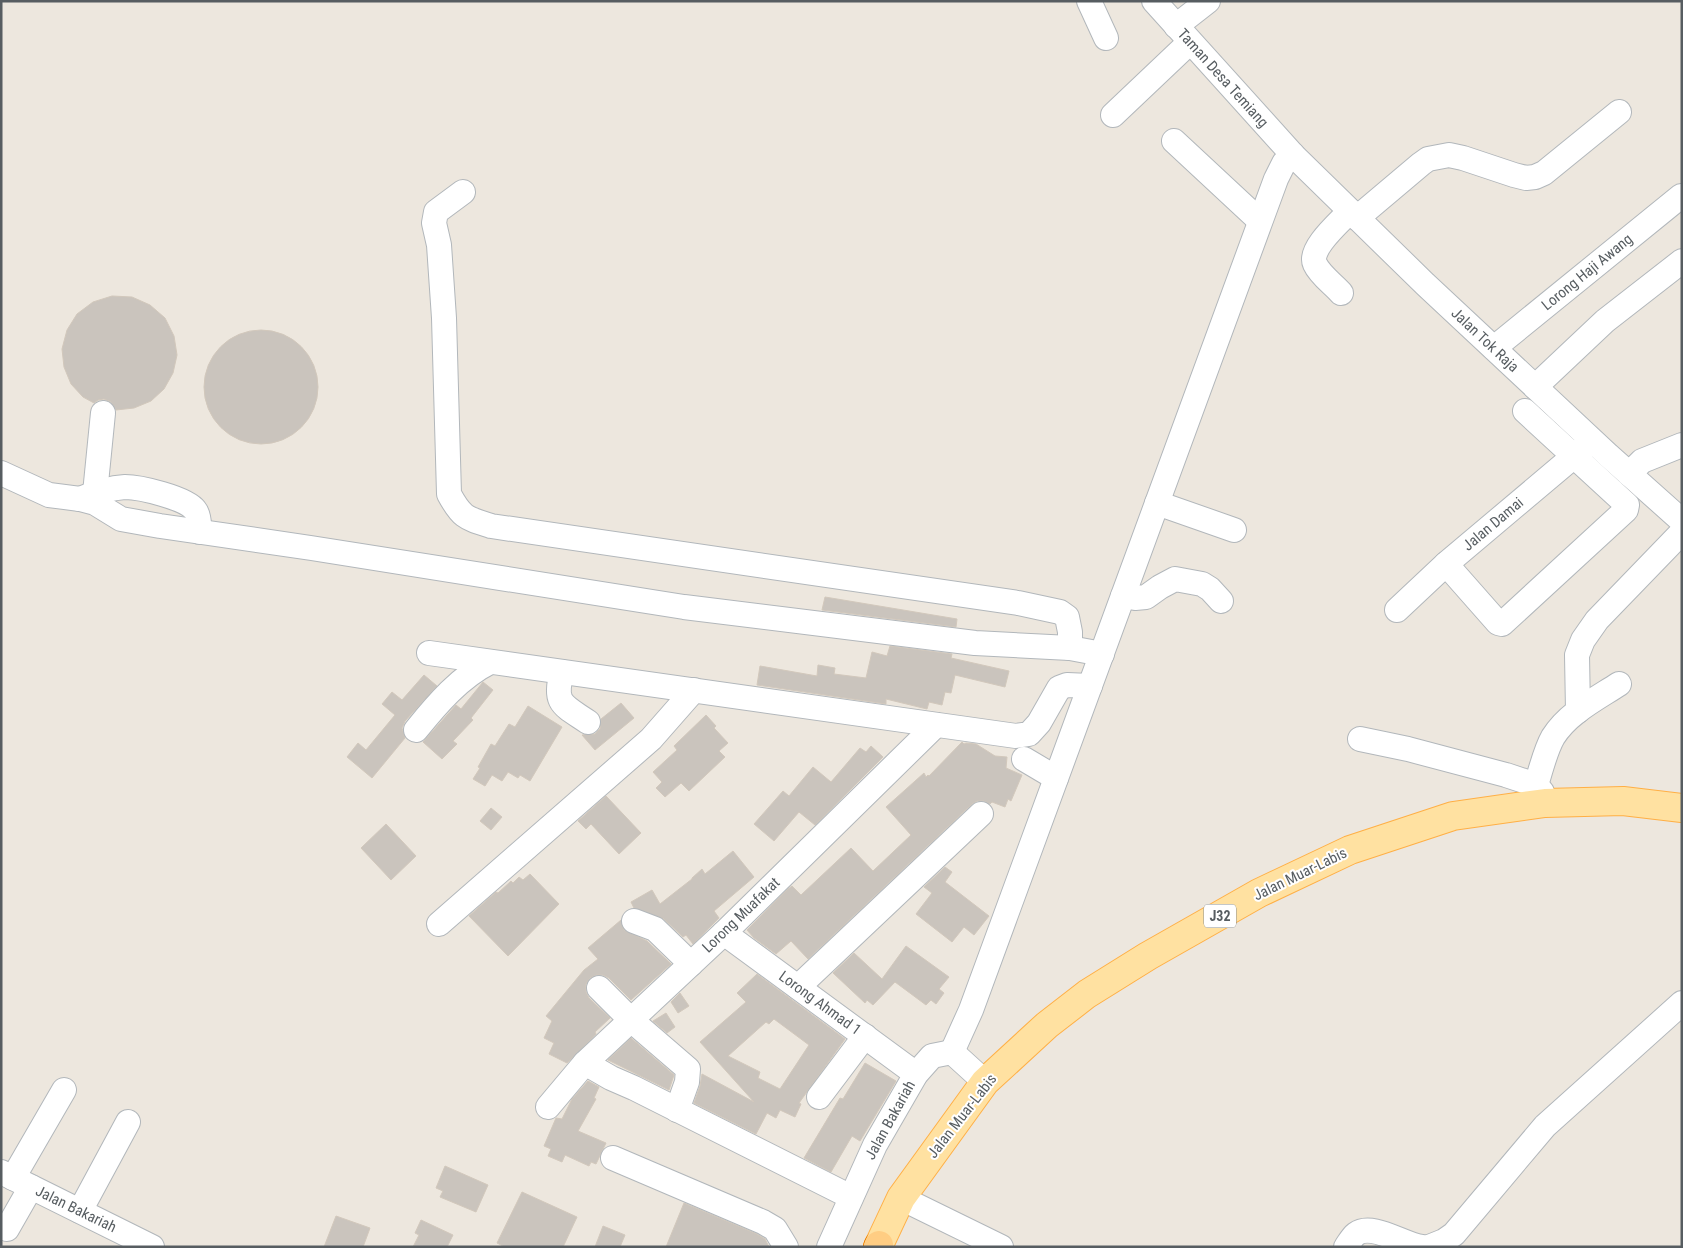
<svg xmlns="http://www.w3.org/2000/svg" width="1683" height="1248" viewBox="0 0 1683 1248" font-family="'Roboto Condensed',sans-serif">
  <rect width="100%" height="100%" fill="#ede7de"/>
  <g fill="#cac4bd" stroke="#d2c8bc" fill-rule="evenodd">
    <path d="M112 296 132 297 150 305 165 318 174 336 177 355 173 373 164 389 151 401 134 408 116 410 111 402 104 399 98 400 94 403 83 397 71 384 64 367 62 349 67 330 77 314 93 302Z"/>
    <circle cx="261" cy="387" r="57"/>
    <path d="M825 597 957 619 956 627 822 610Z"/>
    <path d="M890 646 952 654 951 658 1009 671 1005 687 955 675 951 693 945 692 942 705 929 702 927 709 886 699V704L757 685 760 666 817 676 818 665 835 668 834 674 866 678 872 652 887 656Z"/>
    <path d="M424 675 437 686 405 721 402 728 405 738 372 778 347 757 358 743 366 750 395 715 382 704 392 692 402 700Z"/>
    <path d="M483 682 493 690 471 718 473 720 453 741 457 744 442 759 423 742 456 705 461 709Z"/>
    <path d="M621 703 634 718 595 750 582 735 595 734 600 729 601 719Z"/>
    <path d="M528 706 562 727 530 781 520 775 518 778 508 772 502 781 492 775 485 786 473 779 480 768 478 767 491 744 495 746 509 724 515 727Z"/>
    <path d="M706 715 716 726 714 728 728 743 719 751 725 757 689 791 681 783 665 797 656 788 662 782 653 772 677 750 674 746Z"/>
    <path d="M962 742 964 744 966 743 976 744 995 756 1007 757 1006 768 1022 775 1011 801 1008 799 1005 807 992 802 990 804 984 801H977L972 804 808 959 791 941 776 954 754 938 747 930 788 889 792 886 801 895 851 848 873 871 911 835 886 807 924 773 926 777 928 775 929 776Z"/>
    <path d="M871 746 883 757 815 825 799 812 774 841 754 824 783 791 789 796 813 767 831 782 860 748 866 752Z"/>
    <path d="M606 796 641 833 619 854 591 824 586 829 578 821Z"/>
    <path d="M491 808 502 817 491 830 480 821Z"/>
    <path d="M386 824 416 856 391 880 361 848Z"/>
    <path d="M733 851 754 877 714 911 719 918 693 944 686 935 683 937 664 919 634 908 631 902 652 890 660 904 692 879V878L702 869 705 874Z"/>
    <path d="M945 867 952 872 945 882 989 916 974 935 964 927 952 942 916 914 932 893 924 887Z"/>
    <path d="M530 874 559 904 508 956 469 916 496 892 498 893 511 881 513 883 519 877 523 880Z"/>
    <path d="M621 920 624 930 647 941 671 964 631 1000 609 978 603 975H596L590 978 586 984V992L589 998 610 1018 595 1032 596 1034 567 1063 549 1054 554 1043 544 1038 552 1021 546 1016 584 970 598 959 588 948Z"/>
    <path d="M906 946 949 977 939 989 944 993 936 1004 931 1000 926 1005 895 982 873 1005 867 1000 865 1003 833 973 854 953 882 979Z"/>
    <path d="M757 974 845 1039 799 1103 801 1104 795 1117 780 1110 776 1118 767 1113 756 1134 694 1103 700 1086 702 1074 754 1102 700 1042 746 1002 737 993ZM774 1019 809 1045 780 1089 758 1078 760 1072 728 1056 766 1022 769 1024Z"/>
    <path d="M680 993 689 1006 678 1013 671 1002Z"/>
    <path d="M666 1013 675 1027 667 1033 653 1021Z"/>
    <path d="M631 1038 674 1075 669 1090 608 1060Z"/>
    <path d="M865 1063 896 1081 860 1141 852 1136 831 1172 804 1158 840 1098 843 1099Z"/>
    <path d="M588 1081 599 1087 594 1098 596 1099 578 1131 606 1143 596 1164 591 1162 589 1166 565 1155 562 1162 548 1156 551 1149 544 1146 556 1118 562 1119 572 1099Z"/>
    <path d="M445 1166 488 1185 476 1212 440 1197 443 1191 436 1188Z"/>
    <path d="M522 1192 577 1217 563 1247H505L497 1243Z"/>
    <path d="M684 1203 757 1234 765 1239 769 1247H666Z"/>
    <path d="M336 1216 370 1228 363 1247H324Z"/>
    <path d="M421 1220 453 1235 447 1247H413L419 1235 415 1233Z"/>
    <path d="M603 1226 625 1235 620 1247H595Z"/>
  </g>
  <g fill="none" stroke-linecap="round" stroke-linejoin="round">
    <g stroke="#b2b7bb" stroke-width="26">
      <g id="minor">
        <path d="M1089 1 1106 38"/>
        <path d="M1154 1 1293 155 1425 284 1608 455 1682 521"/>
        <path d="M1176 26 1208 1"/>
        <path d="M1113 115 1190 42"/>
        <path d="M1174 141 1260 221"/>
        <path d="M463 192 436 212 434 223 439 245 444 318 449 494C462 518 466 518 491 526L1018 603 1060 612 1067 617 1070 632V648"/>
        <path d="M1357 218 1421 164 1428 159 1449 155 1463 158 1514 175 1526 178 1535 177 1544 173 1619 112"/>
        <path d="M1341 293C1333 284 1320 275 1315 264 1308 249 1340 222 1350 211"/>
        <path d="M1494 348 1681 196"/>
        <path d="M1535 387 1605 321 1682 261"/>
        <path d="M1 473 49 495 80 499 95 503 121 519 160 526 311 548 684 607 975 643 1070 648 1102 654"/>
        <path d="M1629 474 1642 461 1682 445"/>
        <path d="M95 493 103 413"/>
        <path d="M80 499C94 493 110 488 125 487 140 487 186 498 195 510 199 515 199 525 200 532"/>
        <path d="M1157 503 1234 530"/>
        <path d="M1446 564 1498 623 1502 624 1626 510 1627 505 1625 503 1525 411"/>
        <path d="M1123 596 1135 598 1146 597 1160 587 1175 579 1202 584 1210 589 1221 601"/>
        <path d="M1397 610 1446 564 1586 446"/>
        <path d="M429 653 1016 736 1029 734 1039 723 1059 688 1067 685 1090 686"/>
        <path d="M562 672C553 704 563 705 588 722"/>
        <path d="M1578 711 1577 655 1583 640 1597 620 1682 532"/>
        <path d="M416 730C437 704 460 677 490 662"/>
        <path d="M1360 739 1408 749 1506 775 1536 785 1542 792 1545 803"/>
        <path d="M1024 759 1056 778"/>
        <path d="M1536 785C1541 770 1545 751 1553 737 1568 713 1596 699 1619 684"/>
        <path d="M634 921 655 929 691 964"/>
        <path d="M439 924 651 739 694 690"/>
        <path d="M724 933 916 1074"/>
        <path d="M798 987 981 814"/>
        <path d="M599 988 631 1020 688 1069 687 1082 677 1110"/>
        <path d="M952 1052 971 1010 1276 179 1284 163 1293 155"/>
        <path d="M585 1063 611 1078 634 1088 851 1197"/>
        <path d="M819 1097 865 1036"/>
        <path d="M548 1107 585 1063 724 933 936 725"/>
        <path d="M613 1158 763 1222 775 1229 786 1247"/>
        <path d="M1 1172 152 1247"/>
        <path d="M13 1178 64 1090"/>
        <path d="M901 1198 1001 1247"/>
        <path d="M80 1211 128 1122"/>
        <path d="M7 1229 31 1187"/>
        <path d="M829 1247 875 1145 916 1074 932 1056 952 1052 985 1082"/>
        <path d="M1346 1247C1349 1243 1352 1237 1356 1234 1372 1222 1404 1245 1422 1247"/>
        <path d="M1429 1247 1444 1241 1454 1234 1545 1126 1682 1003"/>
      </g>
    </g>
    <g stroke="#ffaf45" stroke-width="30">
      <path id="major" d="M878 1247 901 1198 985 1082 1047 1025 1087 994 1148 956 1259 893 1350 850 1453 816 1545 803 1623 801 1682 808"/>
    </g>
    <g stroke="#eb7e00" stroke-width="30">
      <path id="highway" d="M878 1247 879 1245"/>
    </g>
    <use href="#minor" stroke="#fff" stroke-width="24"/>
    <use href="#major" stroke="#ffe1a1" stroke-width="28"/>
    <use href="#highway" stroke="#ffcd83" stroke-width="28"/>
  </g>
  <g text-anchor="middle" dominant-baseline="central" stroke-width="4" stroke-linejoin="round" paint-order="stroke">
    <rect fill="#fff" stroke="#898e90" stroke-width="1" x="1204" y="904.5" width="32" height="23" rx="4"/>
    <g font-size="14" font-weight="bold" fill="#575d61">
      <text x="1220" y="916">J32</text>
    </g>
    <g font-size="15" fill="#575d61" stroke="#fff">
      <text transform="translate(1223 78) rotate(48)">Taman Desa Temiang</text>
      <text transform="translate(1587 272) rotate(-39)">Lorong Haji Awang</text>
      <text transform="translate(1485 340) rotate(43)">Jalan Tok Raja</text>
      <text transform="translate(1493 524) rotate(-40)">Jalan Damai</text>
      <text transform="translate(1300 874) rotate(-26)">Jalan Muar-Labis</text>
      <text transform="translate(741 915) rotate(-44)">Lorong Muafakat</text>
      <text transform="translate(820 1003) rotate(36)">Lorong Ahmad 1</text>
      <text transform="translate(962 1116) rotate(-52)">Jalan Muar-Labis</text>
      <text transform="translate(890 1120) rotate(-61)">Jalan Bakariah</text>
      <text transform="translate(76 1209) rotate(26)">Jalan Bakariah</text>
    </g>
  </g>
  <rect width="1683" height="1248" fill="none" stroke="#575d61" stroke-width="5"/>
</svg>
